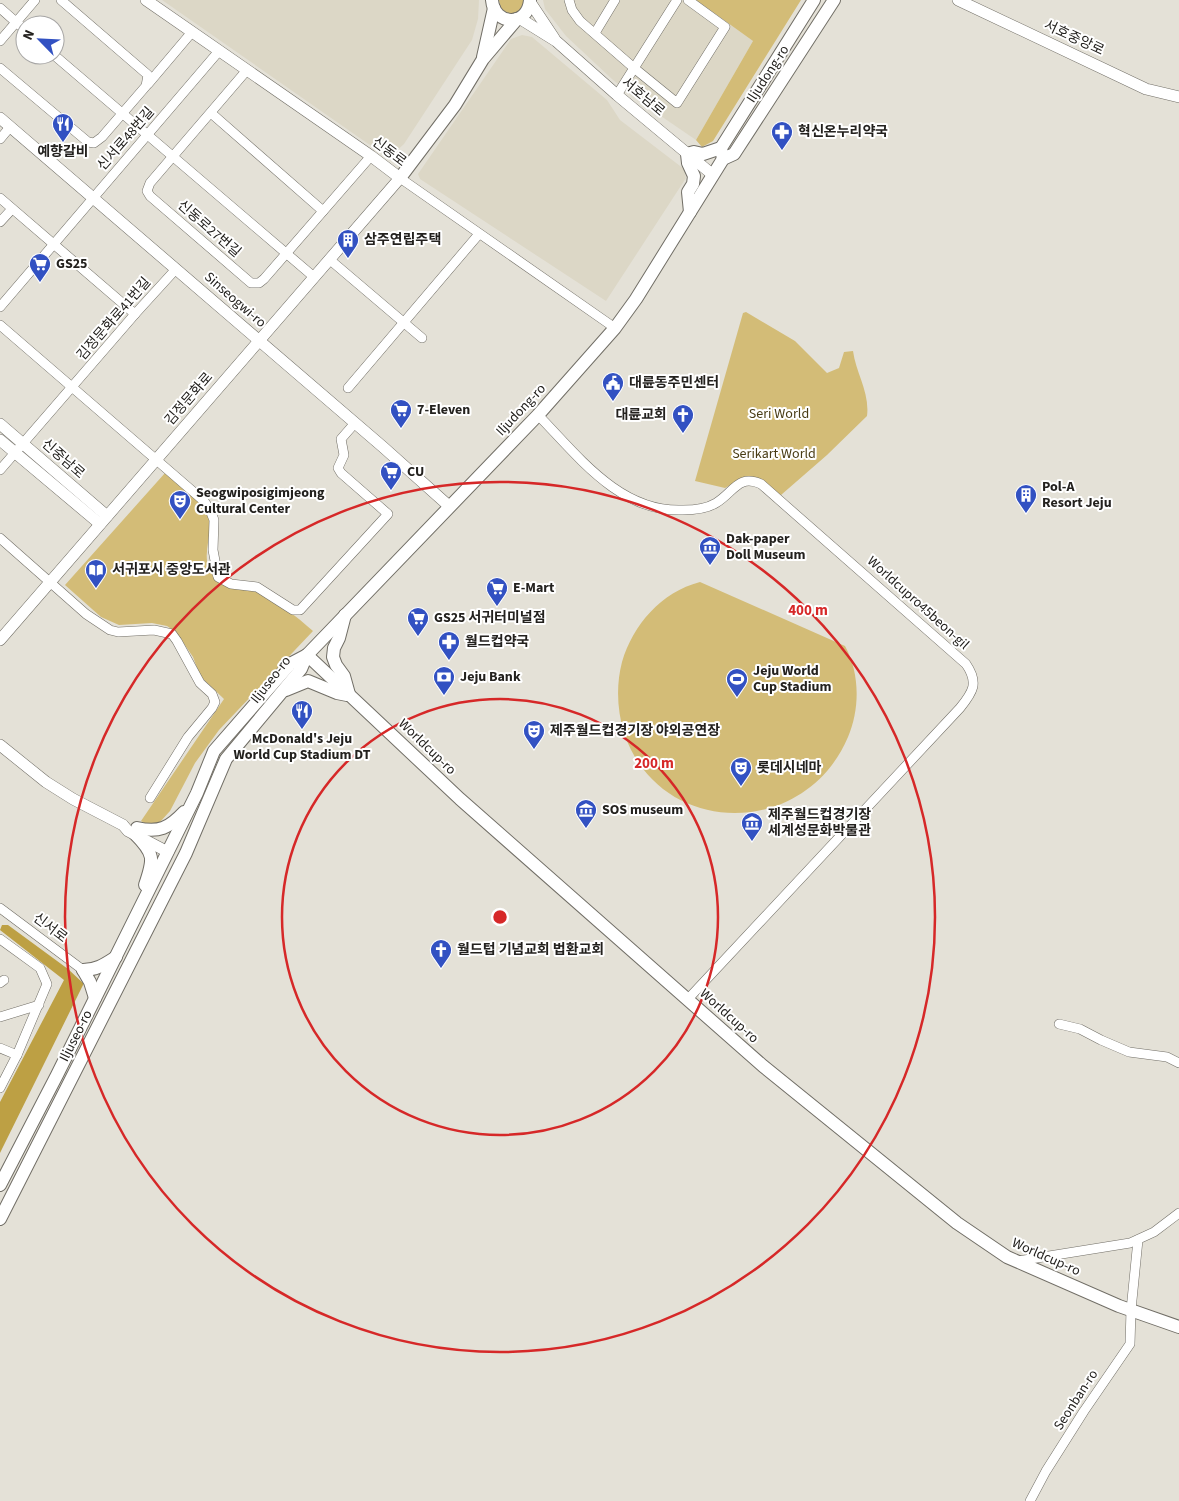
<svg xmlns="http://www.w3.org/2000/svg" width="1179" height="1501" viewBox="0 0 1179 1501" font-family="'Source Sans 3','Noto Sans KR',sans-serif">
  <rect width="100%" height="100%" fill="#e4e1d7"/>
  <g fill="#dcd7c6">
    <path d="M162 0H479L478 19 472 40 404 144 393 154 384 153 367 143Z"/>
    <path d="M543 0H696L753 41 696 140 639 101 612 79 566 36 545 9Z"/>
    <path d="M522 35 532 37 607 100 620 120 684 169 686 178 606 301 420 179 418 174 511 39Z"/>
  </g>
  <g fill="#d3bc77">
    <path d="M499 0H524C523 9 519 13 510 14L501 9Z"/>
    <path d="M696 0H801L713 141 702 147 696 140 753 41Z"/>
    <path d="M746 312 795 341 827 373 839 368 844 352 853 351C856 373 870 393 867 416L827 455 781 495 752 477 741 479 725 488 695 481 743 313Z"/>
    <path d="M165 473C176 483 204 501 208 515 215 537 197 557 215 578 227 592 243 583 257 591 277 601 296 616 313 631L219 730 195 763 170 811 160 822 153 826 146 824 141 821 224 699 200 676 193 657 176 632 167 626 152 623 119 625 101 617 65 585Z"/>
    <path d="M700 582 845 646C860 673 860 709 848 737 805 839 660 839 624 733 617 710 616 685 622 662 633 625 661 592 700 582Z"/>
  </g>
  <path fill="#bda044" d="M2 925H8L68 969 83 983V985L0 1153V1102L64 980 0 930Z"/>
  <g fill="none" stroke-linecap="round" stroke-linejoin="round">
    <g stroke="#716e66" stroke-width="10">
      <g id="minor">
        <path d="M569 0 572 10 580 21 634 68 677 103 725 27 688 0"/>
        <path d="M0 8 25 30"/>
        <path d="M595 33 615 0"/>
        <path d="M0 41 35 0"/>
        <path d="M54 55 314 277"/>
        <path d="M0 68 88 142 94 143 102 137 146 86 148 75 61 0"/>
        <path d="M247 70 150 183 147 191 150 196 251 283H259L264 279 371 156"/>
        <path d="M148 84 192 32"/>
        <path d="M617 95 677 0"/>
        <path d="M211 113 323 211"/>
        <path d="M0 139 10 127"/>
        <path d="M400 178 615 328"/>
        <path d="M0 198 135 314"/>
        <path d="M0 222 12 209"/>
        <path d="M329 259 422 338"/>
        <path d="M0 307 219 51"/>
        <path d="M0 325 204 501 210 510 214 520 213 550 218 577 231 584 257 587 293 610H300L388 514 341 473 338 468 344 455 341 439 355 423"/>
        <path d="M348 388 479 234"/>
        <path d="M538 415C578 456 620 513 683 510 695 510 706 509 716 503 734 492 738 474 761 484L966 664C979 683 973 692 960 708L688 999"/>
        <path d="M0 470 135 314 176 269"/>
        <path d="M0 538 86 614 110 630 118 632 154 630 172 634 177 641 200 683 212 694 215 702 212 708 188 737 150 798"/>
        <path d="M0 908 83 970"/>
        <path d="M0 939 40 968 47 984 17 1055 0 1088"/>
        <path d="M0 983 4 980"/>
        <path d="M0 1017 39 1005"/>
        <path d="M1059 1024 1080 1029 1101 1040 1129 1052 1167 1057 1179 1063"/>
        <path d="M0 1048 17 1055"/>
        <path d="M1018 1261 1130 1243 1154 1232 1179 1213"/>
        <path d="M1030 1501 1046 1471 1084 1411 1130 1344 1131 1310 1138 1240"/>
      </g>
    </g>
    <g stroke="#716e66" stroke-width="12">
      <g id="tertiary">
        <path d="M958 0 1146 89 1179 97"/>
        <path d="M530 2 554 38"/>
        <path d="M519 18 556 41 617 95 713 175"/>
        <path d="M0 118 383 447 449 506"/>
        <path d="M0 424 107 516"/>
        <path d="M0 440 100 524"/>
        <path d="M0 640 400 178 371 156 146 0"/>
        <path d="M0 745 46 782 73 799 123 825 128 831 168 852"/>
      </g>
    </g>
    <g stroke="#716e66" stroke-width="14">
      <g id="secondary">
        <path d="M492 0C494 26 528 27 530 0"/>
        <path d="M483 57 494 8"/>
        <path d="M723 159 721 148 814 0"/>
        <path d="M400 178 455 105 483 59 517 19"/>
        <path d="M690 212 688 192 693 184 694 176 688 163 687 154 694 152 703 154 721 148"/>
        <path d="M345 615 339 638 334 648 333 657 336 665 344 676 349 694"/>
        <path d="M307 655 460 799 763 1066 957 1223 1007 1257 1119 1306 1179 1327"/>
        <path d="M286 690 308 681 337 693 347 695"/>
        <path d="M137 828C159 833 169 828 184 812"/>
        <path d="M135 834C155 854 154 859 145 885"/>
        <path d="M83 970C97 970 105 964 116 957"/>
        <path d="M83 970 90 982 95 998"/>
        <path d="M0 1185 57 1075 197 793 214 751 290 664 307 655"/>
        <path d="M0 1219 186 853 226 759 301 669 307 655 538 415 615 328 636 299 723 159 734 154 834 0"/>
      </g>
    </g>
    <use href="#minor" stroke="#fff" stroke-width="9"/>
    <use href="#tertiary" stroke="#fff" stroke-width="11"/>
    <use href="#secondary" stroke="#fff" stroke-width="12"/>
  </g>
  <g fill="none" stroke="#d62828" stroke-width="2.5">
    <circle cx="500" cy="917" r="218"/>
    <circle cx="500" cy="917" r="435"/>
  </g>
  <defs>
    <g id="restaurant-pin" transform="scale(1.125)"><path d="M0 17L-7.5 6A9.5 9.5 0 1 1 7.5 6Z" fill="#3251c2" stroke="#fff"/><path d="M-5-6h1v4h1v-4h1v4h1v-4h1v5L-1.5 .5V6h-2V.5L-5-1ZM5-6V6H3V1.5H1.5Q1.5-4 5-6Z" fill="#fff"/></g>
    <g id="pharmacy-pin" transform="scale(1.125)"><path d="M0 17L-7.5 6A9.5 9.5 0 1 1 7.5 6Z" fill="#3251c2" stroke="#fff"/><path d="M-2-6h4v4h4v4h-4v4h-4v-4h-4v-4h4Z" fill="#fff"/></g>
    <g id="building-pin" transform="scale(1.125)"><path d="M0 17L-7.5 6A9.5 9.5 0 1 1 7.5 6Z" fill="#3251c2" stroke="#fff"/><path d="M-4-6H4V6H1V3H-1V6H-4ZM-2.5-4.3h1.7v1.8h-1.7ZM.8-4.3h1.7v1.8H.8ZM-2.5-1h1.7V.8h-1.7ZM.8-1h1.7V.8H.8Z" fill="#fff"/></g>
    <g id="supermarket-pin" transform="scale(1.125)"><path d="M0 17L-7.5 6A9.5 9.5 0 1 1 7.5 6Z" fill="#3251c2" stroke="#fff"/><path d="M-6-5.5h2.5l.6 2H6L4.5 2H-2.5L-4.4-4H-6ZM-1.5 3.2a1.3 1.3 0 1 0 .1 0ZM3 3.2a1.3 1.3 0 1 0 .1 0Z" fill="#fff"/></g>
    <g id="civic-pin" transform="scale(1.125)"><path d="M0 17L-7.5 6A9.5 9.5 0 1 1 7.5 6Z" fill="#3251c2" stroke="#fff"/><path d="M-.6-6.5H3V-4.5H.6V-3L4-1V1h2V6H-6V1h2V-1L-.6-3ZM-1.2 2.5V6h2.4V2.5Z" fill="#fff"/></g>
    <g id="church-pin" transform="scale(1.125)"><path d="M0 17L-7.5 6A9.5 9.5 0 1 1 7.5 6Z" fill="#3251c2" stroke="#fff"/><path d="M-1.2-6h2.4v3.5h3.3v2.4h-3.3V6h-2.4V-.1h-3.3v-2.4h3.3Z" fill="#fff"/></g>
    <g id="theatre-pin" transform="scale(1.125)"><path d="M0 17L-7.5 6A9.5 9.5 0 1 1 7.5 6Z" fill="#3251c2" stroke="#fff"/><path d="M-5-5.5Q0-4 5-5.5V0Q5 5 0 6Q-5 5-5 0ZM-3.3-2.5H-1v1.5H-3.3ZM1-2.5H3.3v1.5H1ZM-2.8 1Q0 5.5 2.8 1Z" fill="#fff"/></g>
    <g id="museum-pin" transform="scale(1.125)"><path d="M0 17L-7.5 6A9.5 9.5 0 1 1 7.5 6Z" fill="#3251c2" stroke="#fff"/><path d="M0-6L6-3V-2H-6V-3ZM-5-1h2V3h-2ZM-1-1h2V3h-2ZM3-1h2V3H3ZM-6 4H6V6H-6Z" fill="#fff"/></g>
    <g id="library-pin" transform="scale(1.125)"><path d="M0 17L-7.5 6A9.5 9.5 0 1 1 7.5 6Z" fill="#3251c2" stroke="#fff"/><path d="M-6-4Q-3-5.5-.7-3.5V5Q-3 3-6 4ZM6-4Q3-5.5 .7-3.5V5Q3 3 6 4Z" fill="#fff"/></g>
    <g id="bank-pin" transform="scale(1.125)"><path d="M0 17L-7.5 6A9.5 9.5 0 1 1 7.5 6Z" fill="#3251c2" stroke="#fff"/><path d="M-6-4H6V4H-6ZM0-2.3a2.3 2.3 0 1 0 0 4.6a2.3 2.3 0 1 0 0-4.6Z" fill="#fff"/></g>
    <g id="stadium-pin" transform="scale(1.125)"><path d="M0 17L-7.5 6A9.5 9.5 0 1 1 7.5 6Z" fill="#3251c2" stroke="#fff"/><path d="M0-5a6.5 5 0 1 0 0 10a6.5 5 0 1 0 0-10ZM-3.5-1.8h7v3.6h-7Z" fill="#fff"/></g>
  </defs>
  <g fill-rule="evenodd">
    <use href="#restaurant-pin" x="63" y="124"/>
    <use href="#pharmacy-pin" x="782" y="132"/>
    <use href="#building-pin" x="348" y="240"/>
    <use href="#supermarket-pin" x="40" y="264"/>
    <use href="#civic-pin" x="613" y="383"/>
    <use href="#supermarket-pin" x="401" y="410"/>
    <use href="#church-pin" x="683" y="415"/>
    <use href="#supermarket-pin" x="391" y="472"/>
    <use href="#building-pin" x="1026" y="495"/>
    <use href="#theatre-pin" x="180" y="501"/>
    <use href="#museum-pin" x="710" y="547"/>
    <use href="#library-pin" x="96" y="570"/>
    <use href="#supermarket-pin" x="497" y="588"/>
    <use href="#supermarket-pin" x="418" y="618"/>
    <use href="#pharmacy-pin" x="449" y="642"/>
    <use href="#bank-pin" x="444" y="677"/>
    <use href="#stadium-pin" x="737" y="679"/>
    <use href="#restaurant-pin" x="302" y="711"/>
    <use href="#theatre-pin" x="534" y="731"/>
    <use href="#theatre-pin" x="741" y="768"/>
    <use href="#museum-pin" x="586" y="810"/>
    <use href="#museum-pin" x="752" y="823"/>
    <use href="#church-pin" x="441" y="950"/>
  </g>
  <g text-anchor="middle" dominant-baseline="central" stroke-width="4" stroke-linejoin="round" paint-order="stroke">
    <g font-size="14" fill="#23211e" stroke="#fff">
      <text transform="translate(1074 38) rotate(25)">서호중앙로</text>
      <text transform="translate(768 74) rotate(-57)">Iljudong-ro</text>
      <text transform="translate(643 97) rotate(40)">서호남로</text>
      <text transform="translate(126 139) rotate(-49)">신서로48번길</text>
      <text transform="translate(389 152) rotate(37)">신동로</text>
      <text transform="translate(209 229) rotate(41)">신동로27번길</text>
      <text transform="translate(235 300) rotate(41)">Sinseogwi-ro</text>
      <text transform="translate(114 319) rotate(-49)">김정문화로41번길</text>
      <text transform="translate(189 399) rotate(-49)">김정문화로</text>
      <text transform="translate(521 410) rotate(-47)">Iljudong-ro</text>
      <text transform="translate(63 459) rotate(41)">신중남로</text>
      <text transform="translate(918 603) rotate(42)">Worldcupro45beon-gil</text>
      <text transform="translate(271 680) rotate(-52)">Iljuseo-ro</text>
      <text transform="translate(427 747) rotate(44)">Worldcup-ro</text>
      <text transform="translate(50 928) rotate(37)">신서로</text>
      <text transform="translate(729 1016) rotate(42)">Worldcup-ro</text>
      <text transform="translate(76 1036) rotate(-63)">Iljuseo-ro</text>
      <text transform="translate(1046 1257) rotate(24)">Worldcup-ro</text>
      <text transform="translate(1076 1400) rotate(-57)">Seonban-ro</text>
    </g>
    <g font-size="14" font-weight="bold" fill="#23211e" stroke="#fff" text-anchor="start">
      <text x="798" y="132">혁신온누리약국</text>
      <text x="63" y="152" text-anchor="middle">예향갈비</text>
      <text x="364" y="240">삼주연립주택</text>
      <text x="56" y="264">GS25</text>
      <text x="629" y="383">대륜동주민센터</text>
      <text x="417" y="410">7-Eleven</text>
      <text x="667" y="415" text-anchor="end">대륜교회</text>
      <text x="407" y="472">CU</text>
      <text x="1042" y="487">Pol-A<tspan x="1042" dy="16">Resort Jeju</tspan></text>
      <text x="196" y="493">Seogwiposigimjeong<tspan x="196" dy="16">Cultural Center</tspan></text>
      <text x="726" y="539">Dak-paper<tspan x="726" dy="16">Doll Museum</tspan></text>
      <text x="112" y="570">서귀포시 중앙도서관</text>
      <text x="513" y="588">E-Mart</text>
      <text x="434" y="618">GS25 서귀터미널점</text>
      <text x="465" y="642">월드컵약국</text>
      <text x="753" y="671">Jeju World<tspan x="753" dy="16">Cup Stadium</tspan></text>
      <text x="460" y="677">Jeju Bank</text>
      <text x="550" y="731">제주월드컵경기장 야외공연장</text>
      <text x="302" y="739" text-anchor="middle">McDonald's Jeju<tspan x="302" dy="16">World Cup Stadium DT</tspan></text>
      <text x="757" y="768">롯데시네마</text>
      <text x="602" y="810">SOS museum</text>
      <text x="768" y="815">제주월드컵경기장<tspan x="768" dy="16">세계성문화박물관</tspan></text>
      <text x="457" y="950">월드텁 기념교회 법환교회</text>
    </g>
    <g font-size="14" fill="#493c15" stroke="#fff">
      <text x="779" y="414">Seri World</text>
      <text x="774" y="454">Serikart World</text>
    </g>
  </g>
  <circle cx="500" cy="917" r="8" fill="#d62828" stroke="#fff" stroke-width="2.5"/>
  <g font-size="15" text-anchor="middle" font-weight="bold" fill="#d62828" stroke="#fff" stroke-width="4" stroke-linejoin="round" paint-order="stroke">
    <text x="808" y="615">400 m</text>
    <text x="654" y="768">200 m</text>
  </g>
  <g transform="translate(40 40) rotate(294)"><circle r="24" fill="#ffffff" stroke="#a7a6a5"/>
  <path d="M0-4L9 19L0 12L-9 19Z" fill="#3251c2"/>
  <text y="-8" font-size="14" font-weight="bold" text-anchor="middle" fill="#23211e">N</text>
  </g>
</svg>
